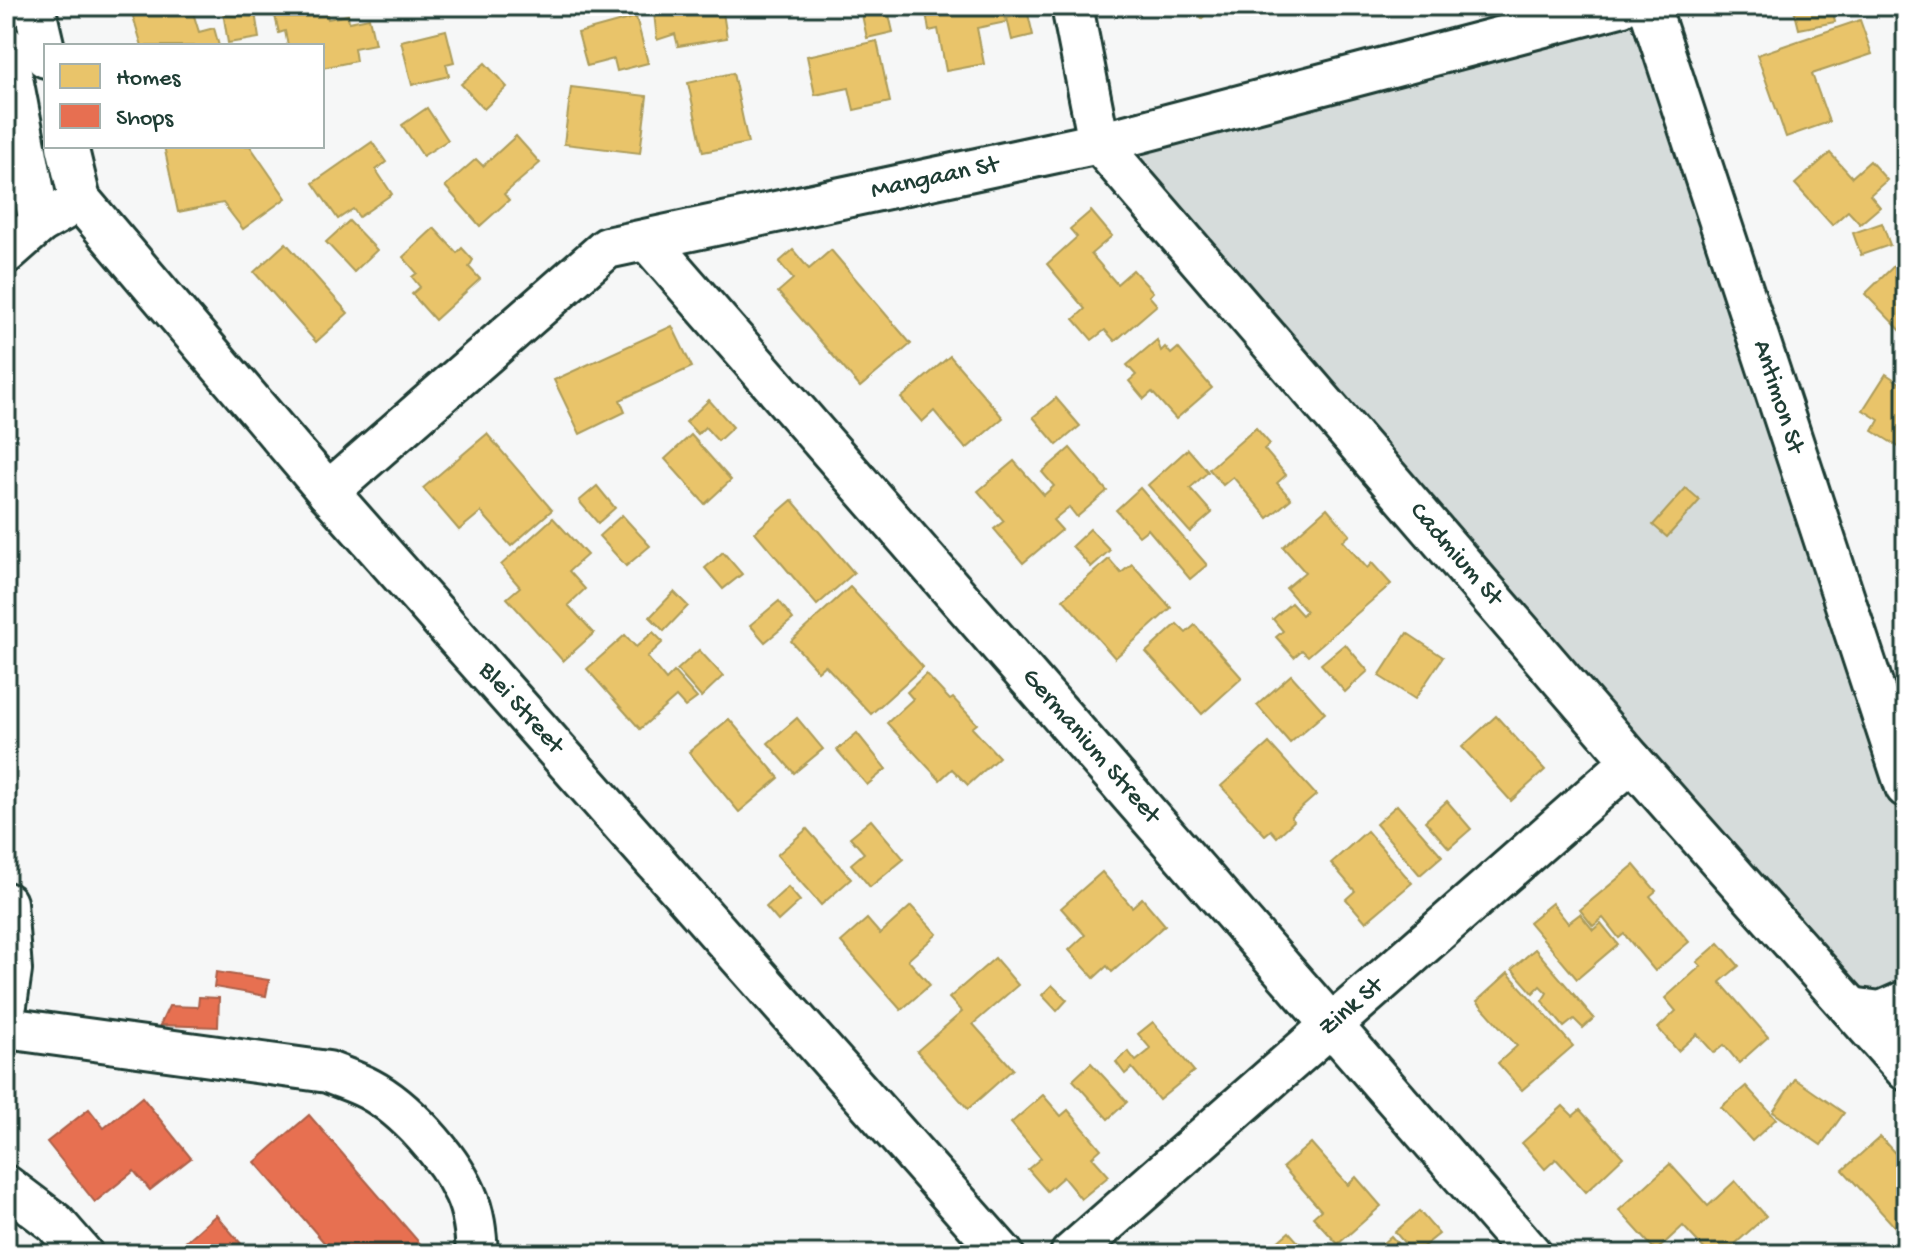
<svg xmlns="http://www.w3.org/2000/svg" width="1912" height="1260" viewBox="0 0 1912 1260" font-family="'Gochi Hand',sans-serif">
  <rect width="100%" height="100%" fill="#f6f7f7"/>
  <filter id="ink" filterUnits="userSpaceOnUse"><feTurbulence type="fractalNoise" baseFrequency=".0125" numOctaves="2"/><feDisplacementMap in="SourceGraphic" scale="16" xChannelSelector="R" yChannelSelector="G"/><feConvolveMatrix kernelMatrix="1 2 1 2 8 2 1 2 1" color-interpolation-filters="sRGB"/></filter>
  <g filter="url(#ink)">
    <path fill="#d6dcdb" stroke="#7a8c88" stroke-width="2" d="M1649 6 1906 787V1001L1881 1012 1099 143Z"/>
    <g fill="#e9c46a" stroke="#ac9c5a" stroke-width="2">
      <path d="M155 6H191L199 32 214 28 219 46H142L132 13Z"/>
      <path d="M222 6H254L259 38 228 43Z"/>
      <path d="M291 6H325L328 19 348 15 349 22 369 18 375 44 354 48 356 61 322 68V46H288L285 31 279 33 275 16 292 13Z"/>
      <path d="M580 6H610L611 8 582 15Z"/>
      <path d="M684 6H722L727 38 678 46 675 34 657 40 654 13Z"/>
      <path d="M860 6H887L893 32 867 38Z"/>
      <path d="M925 6H1003L1006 22 977 28 984 64 946 71 938 29 929 31Z"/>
      <path d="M1191 6H1215L1202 18Z"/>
      <path d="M1811 6H1832L1835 22 1799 29 1794 9Z"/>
      <path d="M1028 14 1033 35 1012 40 1007 18Z"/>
      <path d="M636 17 648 63 617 71 614 59 587 66 578 33Z"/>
      <path d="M1860 20 1872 54 1812 74 1829 122 1786 137 1757 55Z"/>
      <path d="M446 30 454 62 446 64 449 76 412 85 401 41Z"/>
      <path d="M877 41 890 102 854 110 849 88 815 95 807 56Z"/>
      <path d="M485 63 507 87 484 109 461 84Z"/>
      <path d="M733 73 748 143 703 152 688 83Z"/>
      <path d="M571 87 647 96 640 153 564 144Z"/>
      <path d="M427 108 448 140 423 156 402 125Z"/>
      <path d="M516 136 540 163 504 194 509 200 480 226 445 186 476 159 483 166Z"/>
      <path d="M372 142 386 162 376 170 392 194 359 217 353 209 338 219 313 183Z"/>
      <path d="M164 146H250L286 198 243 229 223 203 178 212Z"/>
      <path d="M1830 153 1852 177 1870 161 1887 180 1870 195 1880 207 1860 224 1848 211 1832 225 1795 184Z"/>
      <path d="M1091 211 1112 236 1091 254 1117 284 1133 270 1153 292 1149 296 1157 305 1115 341 1105 330 1092 340 1074 319 1085 309 1047 264 1077 237 1070 229Z"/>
      <path d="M349 221 377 250 354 272 326 242Z"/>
      <path d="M1882 223 1890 245 1861 255 1853 233Z"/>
      <path d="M434 228 457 253 462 248 473 260 469 267 480 279 435 320 412 294 420 287 412 277 417 273 403 257Z"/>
      <path d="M286 243 348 313 316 342 254 272Z"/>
      <path d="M793 250 809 269 831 250 911 344 860 387 778 292 793 279 779 262Z"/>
      <path d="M1896 264 1906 274V336L1865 294Z"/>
      <path d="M672 326 692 367 620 400 625 412 580 434 554 380Z"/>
      <path d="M1157 340 1161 351 1165 347 1171 354 1178 348 1212 388 1176 419 1152 392 1144 399 1129 381 1136 375 1127 365Z"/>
      <path d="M950 356 1003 418 966 449 934 411 922 422 901 398Z"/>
      <path d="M1886 374 1906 387 1905 451 1873 431 1879 420 1863 410Z"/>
      <path d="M1056 398 1080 426 1057 445 1033 417Z"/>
      <path d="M709 400 733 427 718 441 705 427 698 434 686 422Z"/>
      <path d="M1256 428 1270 444 1264 449 1286 475 1277 483 1291 499 1268 518 1233 477 1223 485 1209 469Z"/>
      <path d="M487 434 552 510 511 546 481 512 459 530 423 488Z"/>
      <path d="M691 435 731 480 705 504 665 459Z"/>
      <path d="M1070 448 1107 491 1077 517 1069 507 1053 520 1062 530 1023 563 994 529 1004 521 978 491 1014 461 1044 495 1054 486 1042 472Z"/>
      <path d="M1188 449 1208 472 1190 488 1212 513 1190 532 1148 485Z"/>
      <path d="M597 486 615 508 598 523 579 501Z"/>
      <path d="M1140 488 1207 565 1190 579 1148 529 1139 536 1116 510Z"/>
      <path d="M1686 488 1700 500 1667 537 1653 525Z"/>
      <path d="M792 500 854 573 817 605 755 532Z"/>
      <path d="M1327 508 1350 535 1343 541 1367 568 1372 563 1391 584 1308 656 1302 650 1294 657 1276 637 1283 631 1273 619 1291 603 1302 615 1306 611 1286 588 1305 572 1283 547Z"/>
      <path d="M622 515 650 546 626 566 599 536Z"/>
      <path d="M553 518 587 555 569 571 585 589 568 605 594 633 563 661 507 598 520 587 501 565Z"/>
      <path d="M1090 529 1110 550 1091 567 1072 546Z"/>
      <path d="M723 552 742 574 723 589 705 568Z"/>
      <path d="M1109 559 1121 573 1132 564 1171 608 1115 658 1063 599Z"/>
      <path d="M850 587 923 667 871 714 825 665 818 671 791 641Z"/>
      <path d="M674 592 688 606 664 631 650 617Z"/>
      <path d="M779 601 793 619 765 642 750 625Z"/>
      <path d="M1177 624 1186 633 1195 625 1242 678 1202 714 1146 652Z"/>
      <path d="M653 632 663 642 647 657 666 680 674 672 697 698 685 707 676 697 640 729 587 669 625 635 636 647Z"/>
      <path d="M1407 633 1443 657 1415 699 1379 676Z"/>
      <path d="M1345 644 1368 671 1345 692 1321 664Z"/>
      <path d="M699 650 723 676 701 697 677 670Z"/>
      <path d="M926 674 950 700 953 698 977 724 972 728 999 757 968 785 952 769 940 780 887 723 913 699 907 692Z"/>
      <path d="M1291 675 1325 713 1290 743 1257 705Z"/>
      <path d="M1496 716 1545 770 1511 801 1462 747Z"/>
      <path d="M797 718 823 749 794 773 768 743Z"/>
      <path d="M729 719 779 778 739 812 689 752Z"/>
      <path d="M857 733 886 769 867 785 837 750Z"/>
      <path d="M1269 743 1316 795 1291 817 1294 821 1277 837 1271 830 1265 835 1221 786Z"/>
      <path d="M1447 801 1471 829 1449 848 1425 821Z"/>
      <path d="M1397 805 1442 856 1420 875 1376 824Z"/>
      <path d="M871 820 904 859 870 887 851 864 864 853 850 837Z"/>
      <path d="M807 829 851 879 821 905 777 855Z"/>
      <path d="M1367 831 1412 883 1366 922 1346 899 1355 891 1331 863Z"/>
      <path d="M1634 865 1656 891 1650 896 1689 942 1655 971 1624 934 1619 938 1603 918 1593 926 1580 910Z"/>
      <path d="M1102 872 1132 907 1142 898 1165 925 1112 972 1107 966 1094 978 1069 950 1085 935 1061 908Z"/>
      <path d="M788 887 800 901 778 921 766 907Z"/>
      <path d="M1552 903 1568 923 1580 914 1593 930 1601 923 1618 944 1577 979 1529 922Z"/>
      <path d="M911 906 937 934 908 960 930 985 901 1010 841 942 867 919 880 934Z"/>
      <path d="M1719 943 1739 966 1720 982 1768 1037 1739 1063 1724 1045 1714 1053 1697 1034 1678 1051 1658 1028 1676 1011 1665 998 1701 966 1697 962Z"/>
      <path d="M1535 949 1594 1018 1583 1028 1574 1019 1564 1027 1542 1001 1547 993 1540 986 1533 993 1512 969Z"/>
      <path d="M995 958 1018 985 973 1024 1013 1069 968 1109 917 1051 962 1012 949 998Z"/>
      <path d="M1508 973 1573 1046 1522 1090 1498 1063 1517 1046 1477 1001Z"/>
      <path d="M1052 985 1067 1000 1057 1011 1042 995Z"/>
      <path d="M1153 1022 1194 1071 1159 1100 1132 1068 1125 1074 1116 1062 1128 1051 1136 1061 1151 1049 1138 1034Z"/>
      <path d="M1091 1063 1127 1102 1108 1119 1073 1080Z"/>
      <path d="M1795 1079 1844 1113 1821 1145 1773 1112Z"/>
      <path d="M1746 1086 1776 1119 1752 1141 1721 1107Z"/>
      <path d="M1043 1095 1061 1116 1068 1110 1101 1149 1092 1157 1109 1176 1081 1199 1063 1177 1047 1191 1028 1169 1041 1158 1011 1123Z"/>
      <path d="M1563 1106 1573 1116 1580 1110 1623 1157 1586 1192 1556 1159 1545 1169 1522 1143Z"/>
      <path d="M1880 1137 1906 1165 1905 1238 1843 1170Z"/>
      <path d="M1311 1143 1348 1185 1356 1177 1381 1206 1338 1244 1313 1217 1321 1210 1283 1167Z"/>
      <path d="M1670 1164 1708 1206 1735 1181 1766 1216 1724 1254H1709L1683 1226 1656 1251 1619 1210Z"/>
      <path d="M1419 1211 1439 1234 1414 1254 1395 1232Z"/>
      <path d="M1289 1232 1309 1254H1274L1269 1249Z"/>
      <path d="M1391 1236 1407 1254H1371Z"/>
    </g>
    <g fill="#e76f51" stroke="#ab6048" stroke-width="2">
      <path d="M216 972 269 980 266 996 214 987Z"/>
      <path d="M199 997 219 998 218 1027 160 1025 169 1006 198 1007Z"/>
      <path d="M142 1097 191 1158 150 1190 134 1171 95 1202 47 1142 89 1109 104 1128Z"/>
      <path d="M309 1115 429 1254H334L255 1162Z"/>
      <path d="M216 1215 250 1254H172Z"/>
    </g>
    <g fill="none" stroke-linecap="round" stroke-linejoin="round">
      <g stroke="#1f3d34" stroke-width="46">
        <g id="minor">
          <path d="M34 6 46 57"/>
          <path d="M1072 6 1099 143 1632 761 1906 1070"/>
          <path d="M1649 6 1906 787"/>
          <path d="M6 47 40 223"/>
          <path d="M67 146 80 200 328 492 1003 1254"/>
          <path d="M648 241 1531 1254"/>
          <path d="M6 253 40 223 63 210"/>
          <path d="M328 492 607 248 1099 143 1620 6"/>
          <path d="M6 903 11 970 6 1005"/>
          <path d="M1851 1008 1881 1012 1906 1001"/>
          <path d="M6 1028 328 1072C342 1078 356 1082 369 1089 405 1108 448 1156 465 1193 474 1213 476 1233 477 1254"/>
          <path d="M6 1186 55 1223 82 1254"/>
          <path d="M1071 1254 1632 761"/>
        </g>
      </g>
      <use href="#minor" stroke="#fff" stroke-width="40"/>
    </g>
  </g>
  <g text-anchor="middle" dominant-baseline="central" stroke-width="8" stroke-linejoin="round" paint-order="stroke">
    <g font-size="26" fill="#1f3d34" stroke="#fff">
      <text transform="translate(935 179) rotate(-12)">Mangaan St</text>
      <text transform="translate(1777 397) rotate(72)">Antimon St</text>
      <text transform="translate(1455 555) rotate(49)">Cadmium St</text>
      <text transform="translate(520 709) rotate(48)">Blei Street</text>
      <text transform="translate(1090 747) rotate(49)">Germanium Street</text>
      <text transform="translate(1352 1008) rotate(-41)">Zink St</text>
    </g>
  </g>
  <rect width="1912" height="1260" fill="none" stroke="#fff" stroke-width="32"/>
  <rect x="16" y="16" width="1880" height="1228" fill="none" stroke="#1f3d34" stroke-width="3" filter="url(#ink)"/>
  <rect x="44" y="44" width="280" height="104" fill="#ffffff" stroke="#a5b1ae" stroke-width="2"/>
  <rect x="60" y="64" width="40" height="24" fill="#e9c46a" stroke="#a5b1ae" stroke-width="2"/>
  <text x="116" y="84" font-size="24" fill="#1f3d34">Homes</text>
  <rect x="60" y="104" width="40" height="24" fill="#e76f51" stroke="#a5b1ae" stroke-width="2"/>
  <text x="116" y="124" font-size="24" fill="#1f3d34">Shops</text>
</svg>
